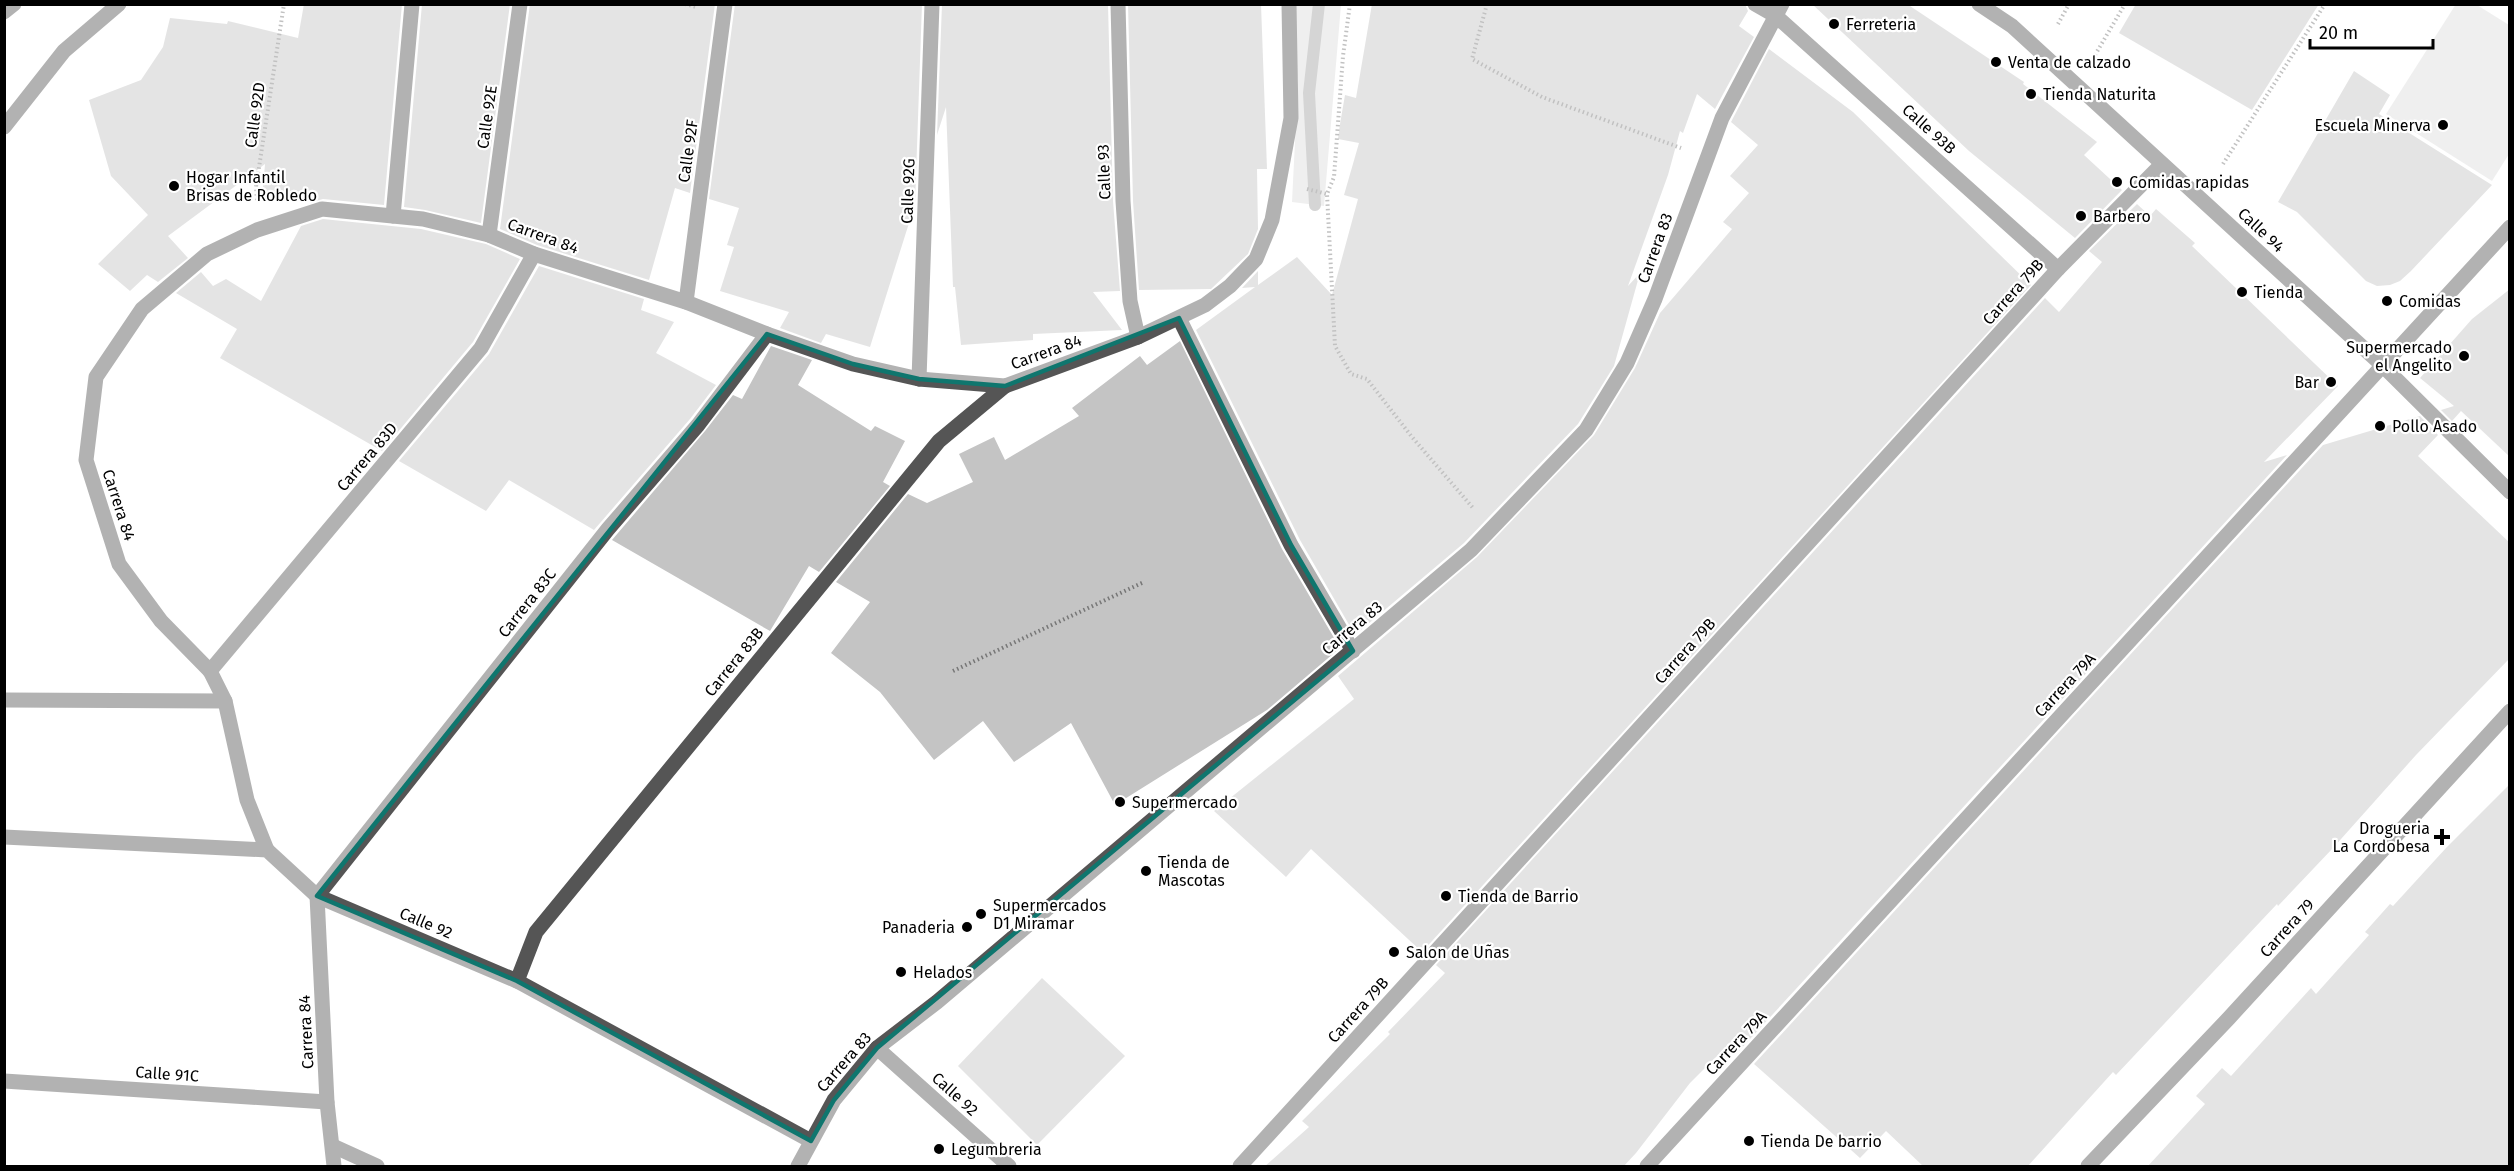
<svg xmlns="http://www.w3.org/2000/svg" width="2514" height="1171" viewBox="0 0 2514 1171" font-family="'Fira Sans',sans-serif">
  <rect width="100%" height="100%" fill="#fff"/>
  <g fill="#dcdcdc">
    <path d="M2456 4 2477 5 2509 25V154L2492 181 2386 114Z"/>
    <path d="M1287 5H1341L1324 206 1292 202 1298 81Z"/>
  </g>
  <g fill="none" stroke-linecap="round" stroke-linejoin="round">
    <path stroke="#a3a3a3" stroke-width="12" d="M1315 205 1309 93 1319 4"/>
  </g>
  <g fill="#c4c4c4">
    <path d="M304 4H402L384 205 323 199 312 202 315 197 262 199 265 164 168 236 188 258 158 282 147 275 130 291 98 264 148 215 111 176 89 100 141 80 163 47 170 18 227 24 228 21 298 38Z"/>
    <path d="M422 4H510L481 223 425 210 404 207Z"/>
    <path d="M530 4H715L690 193 675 188 649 280 537 245 500 229Z"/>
    <path d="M735 4H922L915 204 870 347 826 334 821 343 780 328 789 312 720 291 734 247 727 245 739 208 709 199Z"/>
    <path d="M942 4H1108L1113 201 1120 291 1093 292 1122 330 1033 334V340L961 345 955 287H953L946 107 937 135Z"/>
    <path d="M1128 4H1261L1267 169H1257L1258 229 1248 254 1211 289 1139 290 1133 201Z"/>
    <path d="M1372 4H1745L1748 11 1739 26 1754 37 1715 109 1697 94 1683 133 1680 131 1668 175 1628 286 1640 273 1614 366 1578 424 1464 543 1355 635 1300 540 1196 330 1255 287 1242 288 1258 271V285L1297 257 1332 295 1358 199 1344 195 1359 143 1338 139 1340 124 1345 95 1356 98Z"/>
    <path d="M1812 4H1907L2024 82 2023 84 2097 142 2084 155 2122 190 2075 238 1969 151Z"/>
    <path d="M2136 4H2319L2252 110 2119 33Z"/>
    <path d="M1769 49 1853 112 2031 285 1422 952 1311 849 1286 877 1214 811 1354 699 1338 676 1477 557 1594 435 1635 368 1660 313 1732 229 1723 222 1749 193 1730 176 1758 145 1731 122Z"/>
    <path d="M2354 71 2390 95 2379 114 2492 185 2411 271 2400 281 2390 285 2377 286 2366 281 2297 212 2278 202Z"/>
    <path d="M2137 204 2150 216 2156 209 2195 243 2192 246 2338 386 2264 462 2287 455 1739 1051 1730 1043 1690 1083 1636 1153 1623 1167H1264L1309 1127 1302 1121 1390 1034 1388 1032 1445 973 1436 965 2045 298 2059 312 2102 262 2089 251Z"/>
    <path d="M323 219 421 229 486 244 520 259 473 342 382 451 220 358 237 329 176 293 201 272 213 286 226 279 261 301 301 226Z"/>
    <path d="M539 266 644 299 641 310 674 322 656 353 716 385 690 419 594 530 509 480 486 511 399 461 489 354Z"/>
    <path d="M2510 289V457L2461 411 2452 421 2441 410 2454 406 2420 378 2472 319Z"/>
    <path d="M1180 341 1282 549 1340 648 1267 710 1115 805 1071 723 1014 762 983 721 934 760 880 692 831 653 870 602 836 582 908 494 927 503 973 482 959 454 994 437 1005 460 1079 416 1072 408 1140 356 1147 365Z"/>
    <path d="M771 346 812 360 798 385 871 431 875 426 905 441 883 482 890 486 819 572 809 566 770 631 612 540 705 431 733 395 742 399Z"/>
    <path d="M2420 416 2438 435 2418 456 2510 543V658L2416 755 2333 848 2278 906 2277 904 2116 1075 2113 1072 2027 1167H1924L1886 1131 1860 1158 1754 1064 2323 445Z"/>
    <path d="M2510 784V1167H2147L2205 1104 2196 1096 2222 1068 2231 1076 2311 988 2316 994 2369 935 2365 932 2390 904 2393 906 2446 848Z"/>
    <path d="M1042 978 1125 1056 1037 1145 958 1066Z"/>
  </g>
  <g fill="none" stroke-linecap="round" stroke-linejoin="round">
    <g stroke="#777" stroke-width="4" stroke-dasharray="1.5 3" stroke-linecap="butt">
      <path d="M685 4 696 7"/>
      <path d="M1350 4 1343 56 1334 177 1327 194 1335 346 1351 374 1367 379 1412 437 1473 508"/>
      <path d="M1487 4 1472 59 1542 97 1681 148"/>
      <path d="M2058 24 2069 4"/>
      <path d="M2095 55 2125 4"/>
      <path d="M2223 164 2325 4"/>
      <path d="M1307 189 1327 194"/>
      <path d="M257 200 256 187 284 4"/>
      <path d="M953 671 1144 582"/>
    </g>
    <g stroke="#555" stroke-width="15">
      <path d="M1118 4 1123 201 1130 301 1138 337"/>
      <path d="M1755 4 1776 16 2058 269"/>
      <path d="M1979 4 2012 26 2382 365 2510 492"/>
      <path d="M4 12 14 4"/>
      <path d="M4 127 64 51 119 4"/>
      <path d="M393 216 412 4"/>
      <path d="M489 235 520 4"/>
      <path d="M686 302 725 4"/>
      <path d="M1179 318 1291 545 1353 651"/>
      <path d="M919 379 932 4"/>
      <path d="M210 671 481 348 534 254"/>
      <path d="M4 700 225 701"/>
      <path d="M4 837 267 850 317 896 517 981 811 1141"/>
      <path d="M267 850 247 800 225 701 210 671 161 621 119 564 86 460 96 377 142 309 207 254 257 230 322 209 423 219 489 235 534 254 686 302 767 334 853 364 919 379 1005 386 1138 337 1205 305 1230 286 1256 259 1272 220 1291 118 1289 4"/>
      <path d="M517 981 536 932 939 441 1005 386"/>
      <path d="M877 1048 1009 1166"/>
      <path d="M4 1081 327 1102"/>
      <path d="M333 1146 377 1166"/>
      <path d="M334 1166 327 1102 317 896 608 529 698 425 767 334"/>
      <path d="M798 1166 834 1100 877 1048 937 1002 1471 550 1586 430 1627 363 1655 299 1722 118 1782 4"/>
      <path d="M1240 1166 2058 269 2162 164"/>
      <path d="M1647 1166 2510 227"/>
      <path d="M2088 1166 2229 1018 2510 711"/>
    </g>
  </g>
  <path d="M0 0H2514V1171H0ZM1179 318 1291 545 1353 651 877 1048 834 1100 811 1141 517 981 317 896 767 334 853 364 919 379 1005 386Z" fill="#fff" fill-opacity=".55" fill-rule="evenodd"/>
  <path fill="none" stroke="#0f766e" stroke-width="4.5" stroke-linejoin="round" d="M1179 318 1291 545 1353 651 877 1048 834 1100 811 1141 517 981 317 896 767 334 853 364 919 379 1005 386Z"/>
  <g fill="#000" stroke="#fff" stroke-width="2">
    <circle cx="1834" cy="24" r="6"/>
    <circle cx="1996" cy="62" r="6"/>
    <circle cx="2031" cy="94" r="6"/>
    <circle cx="2443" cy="125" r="6"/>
    <circle cx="2117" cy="182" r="6"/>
    <circle cx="174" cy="186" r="6"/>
    <circle cx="2081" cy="216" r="6"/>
    <circle cx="2242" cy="292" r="6"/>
    <circle cx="2387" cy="301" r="6"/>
    <circle cx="2464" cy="356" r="6"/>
    <circle cx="2331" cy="382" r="6"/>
    <circle cx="2380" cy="426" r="6"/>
    <circle cx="1120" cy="802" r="6"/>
    <path d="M2439 828h6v6h6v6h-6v6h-6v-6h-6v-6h6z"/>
    <circle cx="1146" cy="871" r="6"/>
    <circle cx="1446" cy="896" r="6"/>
    <circle cx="981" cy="914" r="6"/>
    <circle cx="967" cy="927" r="6"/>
    <circle cx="1394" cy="952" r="6"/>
    <circle cx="901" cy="972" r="6"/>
    <circle cx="1749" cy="1141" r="6"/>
    <circle cx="939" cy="1149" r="6"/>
  </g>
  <g text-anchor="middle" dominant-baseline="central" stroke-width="4.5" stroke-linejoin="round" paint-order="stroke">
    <g font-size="16" fill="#000" stroke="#fff" text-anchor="start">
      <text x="1846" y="24">Ferreteria</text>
      <text x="2008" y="62">Venta de calzado</text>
      <text x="2043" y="94">Tienda Naturita</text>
      <text x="2431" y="125" text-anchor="end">Escuela Minerva</text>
      <text x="186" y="177">Hogar Infantil<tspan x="186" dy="18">Brisas de Robledo</tspan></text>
      <text x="2129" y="182">Comidas rapidas</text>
      <text x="2093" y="216">Barbero</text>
      <text x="2254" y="292">Tienda</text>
      <text x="2399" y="301">Comidas</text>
      <text x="2452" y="347" text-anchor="end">Supermercado<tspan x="2452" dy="18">el Angelito</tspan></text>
      <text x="2319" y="382" text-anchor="end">Bar</text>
      <text x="2392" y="426">Pollo Asado</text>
      <text x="1132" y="802">Supermercado</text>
      <text x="2430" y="828" text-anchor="end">Drogueria<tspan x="2430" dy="18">La Cordobesa</tspan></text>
      <text x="1158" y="862">Tienda de<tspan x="1158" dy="18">Mascotas</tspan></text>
      <text x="1458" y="896">Tienda de Barrio</text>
      <text x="993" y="905">Supermercados<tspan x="993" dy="18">D1 Miramar</tspan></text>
      <text x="955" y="927" text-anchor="end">Panaderia</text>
      <text x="1406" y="952">Salon de Uñas</text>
      <text x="913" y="972">Helados</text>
      <text x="1761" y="1141">Tienda De barrio</text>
      <text x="951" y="1149">Legumbreria</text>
    </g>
    <g font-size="16" fill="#000" stroke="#fff">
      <text transform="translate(255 115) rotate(-82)">Calle 92D</text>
      <text transform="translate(487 117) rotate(-82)">Calle 92E</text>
      <text transform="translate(1929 129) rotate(42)">Calle 93B</text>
      <text transform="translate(688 151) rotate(-82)">Calle 92F</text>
      <text transform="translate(1104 172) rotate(-92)">Calle 93</text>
      <text transform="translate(908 191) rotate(-88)">Calle 92G</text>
      <text transform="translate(2261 230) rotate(43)">Calle 94</text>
      <text transform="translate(543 236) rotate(20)">Carrera 84</text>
      <text transform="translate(1655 248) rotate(-70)">Carrera 83</text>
      <text transform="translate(2013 292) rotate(-48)">Carrera 79B</text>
      <text transform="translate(1046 352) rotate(-20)">Carrera 84</text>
      <text transform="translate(367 457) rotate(-50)">Carrera 83D</text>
      <text transform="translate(119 505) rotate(72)">Carrera 84</text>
      <text transform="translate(527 603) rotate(-52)">Carrera 83C</text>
      <text transform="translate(1352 628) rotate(-40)">Carrera 83</text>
      <text transform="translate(1685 651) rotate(-48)">Carrera 79B</text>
      <text transform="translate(734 662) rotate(-51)">Carrera 83B</text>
      <text transform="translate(2065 685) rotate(-47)">Carrera 79A</text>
      <text transform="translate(426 923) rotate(23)">Calle 92</text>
      <text transform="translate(2287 928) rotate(-48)">Carrera 79</text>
      <text transform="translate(1358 1010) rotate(-48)">Carrera 79B</text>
      <text transform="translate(306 1032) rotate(-93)">Carrera 84</text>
      <text transform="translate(1736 1043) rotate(-47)">Carrera 79A</text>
      <text transform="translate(844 1062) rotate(-49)">Carrera 83</text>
      <text transform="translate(167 1074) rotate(4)">Calle 91C</text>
      <text transform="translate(955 1094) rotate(42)">Calle 92</text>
    </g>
  </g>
  <rect width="2514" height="1171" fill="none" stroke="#000000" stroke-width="12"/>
  <path d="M2310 39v9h123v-9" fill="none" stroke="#000000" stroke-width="3"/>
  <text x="2319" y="39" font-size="18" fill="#000000" stroke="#ffffff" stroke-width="4.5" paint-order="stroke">20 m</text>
</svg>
